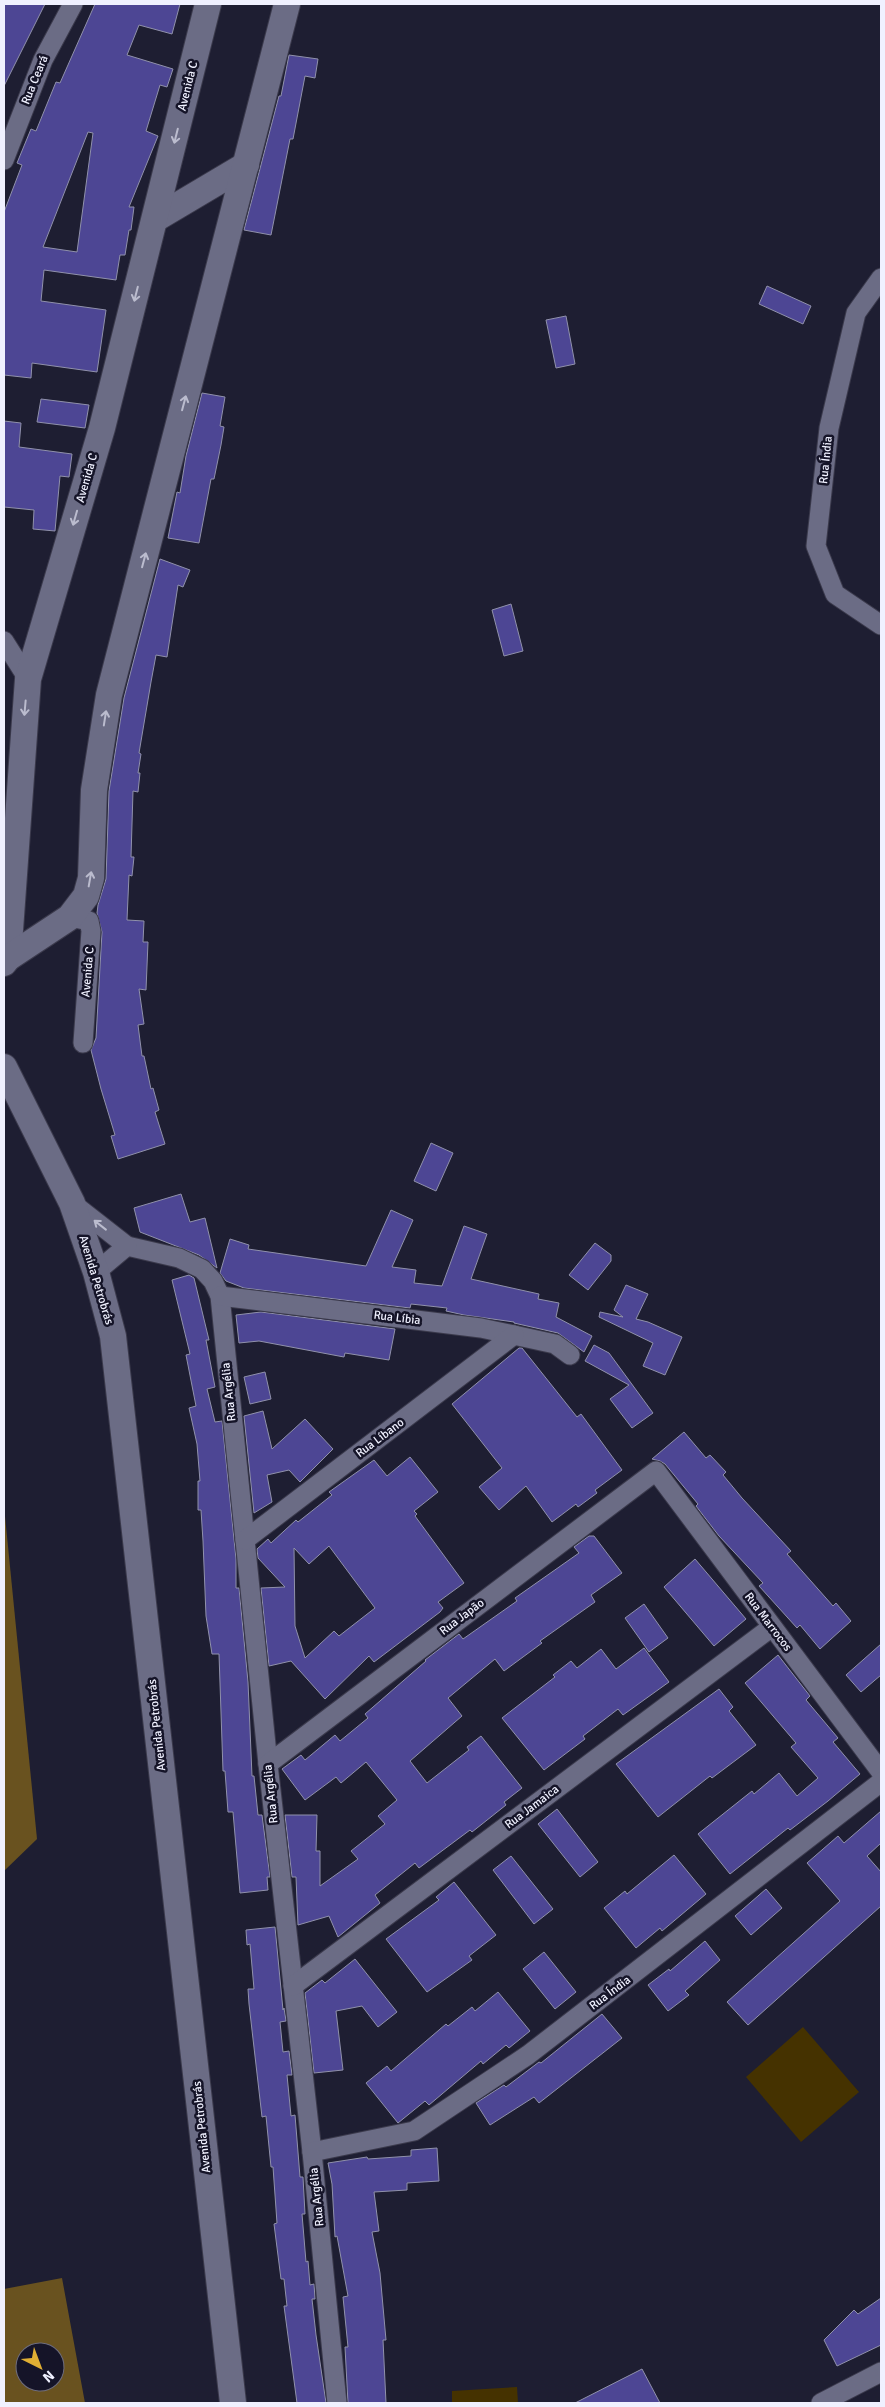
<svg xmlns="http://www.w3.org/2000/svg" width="885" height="2407" viewBox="0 0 885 2407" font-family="Signika,sans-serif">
  <rect width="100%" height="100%" fill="#1e1e32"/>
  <g fill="#453200">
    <path d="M803 2027 859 2092 801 2142 746 2077Z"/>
    <path d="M517 2387 518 2403H452V2391Z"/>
  </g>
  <g fill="#69521f" fill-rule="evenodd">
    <path d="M4 1506 37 1839 4 1871Z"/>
    <path d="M62 2278 85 2403H4V2289ZM25 2352H55V2382H25Z"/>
  </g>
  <g fill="#4d4694" stroke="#9091ab" fill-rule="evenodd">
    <path d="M4 4H45L4 86Z"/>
    <path d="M95 4H180L172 34 139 25 127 55 173 69 167 87 160 85 146 131 158 136 129 207H134L131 230H129L125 255H120L116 280 44 270 41 301 106 310 97 372 32 363 31 378 4 375V212L22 165 17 163 31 129 36 131 56 82 60 83ZM88 132 93 133 77 252 43 247Z"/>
    <path d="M289 55 318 59 315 78 305 76 293 139H290L271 235 244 230 279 96H281Z"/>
    <path d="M767 286 811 306 803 324 759 304Z"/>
    <path d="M566 316 575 364 556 368 546 320Z"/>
    <path d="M202 393 225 397 220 426 224 427 221 445 214 479H211L199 543 168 538 177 492 180 493 186 456Z"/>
    <path d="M41 399 89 405 85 428 37 422Z"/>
    <path d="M4 421 21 423 19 447 72 454 69 477 60 476 55 531 33 529 34 510 4 507Z"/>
    <path d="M160 559 190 570 183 587 178 585 167 657 156 655 151 682 139 753 141 754 138 773H140L138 792 133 791 131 857H134L132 876 129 875 127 920 144 921 143 942H148L146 990 139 989 144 1024 138 1025 142 1056H144L151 1089 153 1088 159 1110 155 1112 165 1144 118 1159 111 1136 115 1135 101 1089 91 1050 96 1038 102 932 97 913 98 905 106 879 109 791 124 698Z"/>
    <path d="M511 604 523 651 504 656 492 610Z"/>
    <path d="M431 1143 453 1153 436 1191 414 1181Z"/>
    <path d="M181 1194 190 1222 205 1218 217 1268 199 1255 140 1232 134 1208Z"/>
    <path d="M391 1210 413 1220 392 1267 416 1270 414 1283 442 1286 464 1226 487 1234 471 1279 539 1294 538 1299 559 1303 556 1317 592 1336 584 1352 558 1333 514 1323V1322L464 1315 446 1311 447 1308 411 1304 410 1308 244 1288 226 1281 220 1273 230 1239 249 1245 248 1249 366 1266Z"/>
    <path d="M595 1243 611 1255V1261L588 1290 569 1275Z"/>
    <path d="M189 1275 194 1278 209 1340H206L215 1387 207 1389 215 1422 222 1421 236 1559V1588H239L248 1682 252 1776H254L258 1815H262L270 1877H267L268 1890 240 1893 233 1812H228L225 1771H223L219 1654H212L206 1616 203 1541 201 1510H198V1481H200L197 1444 189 1408 196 1406 186 1355 190 1354 172 1280Z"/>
    <path d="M626 1285 648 1294 636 1319 648 1322 682 1337 665 1375 643 1366 653 1343 599 1317 600 1312 623 1317 614 1310Z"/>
    <path d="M261 1312 395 1329 389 1360 345 1353 344 1357 259 1341 239 1343 236 1315Z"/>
    <path d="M594 1345 609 1353 653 1413 632 1428 610 1399 629 1385 585 1361Z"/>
    <path d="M519 1348H522L577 1417 581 1414 622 1470 595 1490 597 1493 578 1507 576 1504 552 1522 526 1486 499 1510 479 1487 502 1468 452 1404Z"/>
    <path d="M265 1372 271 1399 250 1404 244 1377Z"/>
    <path d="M263 1411 272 1449 305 1419 333 1449 300 1482 289 1470 267 1475 272 1502 254 1513 244 1416Z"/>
    <path d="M684 1432 706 1458 710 1455 726 1472 723 1475 742 1498 791 1551 787 1554 833 1606 836 1603 851 1621 820 1649 800 1625 797 1628 759 1586 763 1583 719 1536 696 1506 698 1504 665 1464 660 1461 652 1459Z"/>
    <path d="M410 1457 438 1492 414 1511 417 1514 415 1516 464 1583 438 1602 443 1608 440 1612 374 1662 369 1656 325 1699 291 1661 269 1666 261 1588 285 1587 258 1558 257 1549 268 1539 271 1543 296 1520 298 1522 332 1495 329 1492 374 1460 387 1476ZM329 1546 375 1608 339 1636 334 1631 305 1658 295 1626 294 1548 309 1564Z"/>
    <path d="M589 1536H594L622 1573 591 1595 595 1602 540 1641 542 1643 504 1671 495 1659 448 1698 462 1716 410 1761 427 1783 469 1750 467 1747 481 1736 522 1788 504 1802 506 1805 472 1832 470 1830 419 1868 415 1863 375 1895 380 1903 338 1937 329 1916 298 1925 296 1877H292L285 1815H317L316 1851H320V1886L358 1859 351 1851 385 1824 378 1816 397 1800 366 1762 341 1783 336 1777 305 1800 282 1769 301 1755 305 1760 335 1735 340 1741 368 1718 365 1714 426 1661 425 1660 459 1634 463 1639 517 1601 515 1598 579 1553 574 1547Z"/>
    <path d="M695 1559 746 1619 714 1646 664 1587Z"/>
    <path d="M644 1604 668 1638 649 1652 625 1618Z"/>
    <path d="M881 1644V1675L861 1692 846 1675Z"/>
    <path d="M644 1648 669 1682 623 1715 618 1709 583 1736 585 1739 544 1770 502 1718 555 1677 553 1675 571 1661 577 1668 601 1649 616 1669Z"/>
    <path d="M778 1655 810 1696 806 1700 838 1738 833 1742 860 1774 828 1801 790 1830 788 1828 730 1874 698 1834 752 1791 754 1794 779 1773 797 1796 818 1778 791 1747 796 1743 745 1683Z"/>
    <path d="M719 1689 733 1707 729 1711 756 1745 712 1778 710 1776 658 1817 616 1764Z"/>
    <path d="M557 1809 598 1862 580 1877 538 1824Z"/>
    <path d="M881 1811V1843L867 1856 881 1872V1906L748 2025 727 2002 840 1901 807 1863 838 1836 844 1843Z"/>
    <path d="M674 1855 706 1894 662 1931 660 1928 636 1948 604 1908 625 1891 627 1894Z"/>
    <path d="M511 1856 553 1909 534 1924 493 1870Z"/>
    <path d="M454 1882 496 1935 469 1956 472 1960 427 1992 386 1939 439 1900 436 1897Z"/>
    <path d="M766 1889 782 1908 751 1935 735 1916Z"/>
    <path d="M275 1927 283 2010 284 2008 286 2021 280 2022 283 2052 289 2051 292 2075H287L291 2116 295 2115 300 2177H303L305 2214H302L306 2262 308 2261 310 2285 314 2284 315 2299H312L316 2335 326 2403H297L286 2321 284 2306H287L284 2279H281L274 2224 277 2223 273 2167H271L266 2116 262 2117 249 2004 248 1989H254L250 1944 247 1945 246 1930Z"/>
    <path d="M705 1941 720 1960 685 1991 689 1995 668 2011 648 1985 669 1969 670 1971Z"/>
    <path d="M544 1952 576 1992 555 2009 523 1969Z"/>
    <path d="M355 1959 397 2012 378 2027 362 2006 336 2011 343 2070 314 2073 305 1993 322 1980 325 1983Z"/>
    <path d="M498 1992 530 2031 509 2048 506 2045 483 2064 481 2061 429 2105 425 2101 398 2123 366 2083 387 2066 391 2071 446 2024 448 2026 472 2007 475 2011Z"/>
    <path d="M602 2014 622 2038 539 2103 534 2097 490 2125 476 2103 504 2085 506 2087 539 2062 541 2063Z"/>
    <path d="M437 2148 439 2181 407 2183V2190L374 2192 379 2231 372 2232 380 2273 386 2340H383L386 2403H348L345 2347H348L343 2297 348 2296 337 2236 335 2237 332 2184 328 2163 367 2157 368 2159 411 2156V2150Z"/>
    <path d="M881 2298V2345L837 2366 824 2340 854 2310 858 2314Z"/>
    <path d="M642 2369 660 2403H575Z"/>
  </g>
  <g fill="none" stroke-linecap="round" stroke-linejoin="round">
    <g stroke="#3b3a4c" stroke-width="21">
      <g id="street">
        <path d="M4 160 43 60 73 4"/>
        <path d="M881 278 856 313 829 428 816 546 835 594 881 625"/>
        <path d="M4 641 28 679"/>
        <path d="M70 917 89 921 91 931 83 1043"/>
        <path d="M72 1203 127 1246 179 1258 202 1269 213 1281 220 1296 268 1764 312 2152 337 2403"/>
        <path d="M96 1272 127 1246"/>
        <path d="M220 1296 481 1328 555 1344 570 1355"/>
        <path d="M245 1540 514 1335"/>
        <path d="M268 1764 656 1471 881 1772"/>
        <path d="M293 1986 772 1627"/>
        <path d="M312 2152 414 2131 528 2055 881 1782"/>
        <path d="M821 2403 881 2372"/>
      </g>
    </g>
    <g stroke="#3b3a4c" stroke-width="28">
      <g id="secondary">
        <path d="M155 219 246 165"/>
        <path d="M8 958 28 679 102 428 208 4"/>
        <path d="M4 963 8 958 70 917 86 896 91 878 94 790 109 695 287 4"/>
        <path d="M4 1067 72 1203 96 1272 113 1336 233 2403"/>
      </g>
    </g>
    <use href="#street" stroke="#6b6c85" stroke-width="19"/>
    <use href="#secondary" stroke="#6b6c85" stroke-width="26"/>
  </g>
  <defs><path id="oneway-shaft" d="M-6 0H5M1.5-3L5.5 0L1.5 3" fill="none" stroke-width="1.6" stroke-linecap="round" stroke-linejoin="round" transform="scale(1.25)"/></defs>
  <g stroke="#bbbcce">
    <use href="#oneway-shaft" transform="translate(176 136) rotate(104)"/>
    <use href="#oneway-shaft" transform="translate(136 294) rotate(104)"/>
    <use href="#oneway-shaft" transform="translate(184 403) rotate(-75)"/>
    <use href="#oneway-shaft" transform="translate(75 518) rotate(106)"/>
    <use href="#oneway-shaft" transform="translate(144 560) rotate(-75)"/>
    <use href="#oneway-shaft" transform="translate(25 708) rotate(95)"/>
    <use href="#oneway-shaft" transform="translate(105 718) rotate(-81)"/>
    <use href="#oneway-shaft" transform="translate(90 879) rotate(-80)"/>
    <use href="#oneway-shaft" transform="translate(100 1225) rotate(-142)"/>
  </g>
  <g text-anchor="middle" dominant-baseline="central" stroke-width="5" stroke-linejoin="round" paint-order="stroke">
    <g font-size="12" fill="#f0f1ff" stroke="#151428">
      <text transform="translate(35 80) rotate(-68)">Rua Ceará</text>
      <text transform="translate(188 86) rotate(-76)">Avenida C</text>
      <text transform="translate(826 460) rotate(-84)">Rua Índia</text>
      <text transform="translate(87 478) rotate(-74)">Avenida C</text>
      <text transform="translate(88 972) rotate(-85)">Avenida C</text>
      <text transform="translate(96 1280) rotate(73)">Avenida Petrobrás</text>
      <text transform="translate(397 1318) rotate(7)">Rua Líbia</text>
      <text transform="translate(229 1392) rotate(-96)">Rua Argélia</text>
      <text transform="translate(380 1438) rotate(-37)">Rua Líbano</text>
      <text transform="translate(462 1617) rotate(-37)">Rua Japão</text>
      <text transform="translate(768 1622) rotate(53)">Rua Marrocos</text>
      <text transform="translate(157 1725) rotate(-96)">Avenida Petrobrás</text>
      <text transform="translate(271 1794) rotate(-96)">Rua Argélia</text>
      <text transform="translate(532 1807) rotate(-37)">Rua Jamaica</text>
      <text transform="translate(610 1993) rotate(-37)">Rua Índia</text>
      <text transform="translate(202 2127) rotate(-96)">Avenida Petrobrás</text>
      <text transform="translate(317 2197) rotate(-96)">Rua Argélia</text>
    </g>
  </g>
  <rect width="885" height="2407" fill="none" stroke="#f0f1ff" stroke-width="10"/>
  <g transform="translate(40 2367) rotate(138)"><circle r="24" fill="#151428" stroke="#6d6c7e"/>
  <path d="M0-4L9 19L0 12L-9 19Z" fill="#e1af34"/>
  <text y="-8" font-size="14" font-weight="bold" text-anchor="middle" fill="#f0f1ff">N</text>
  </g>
</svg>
